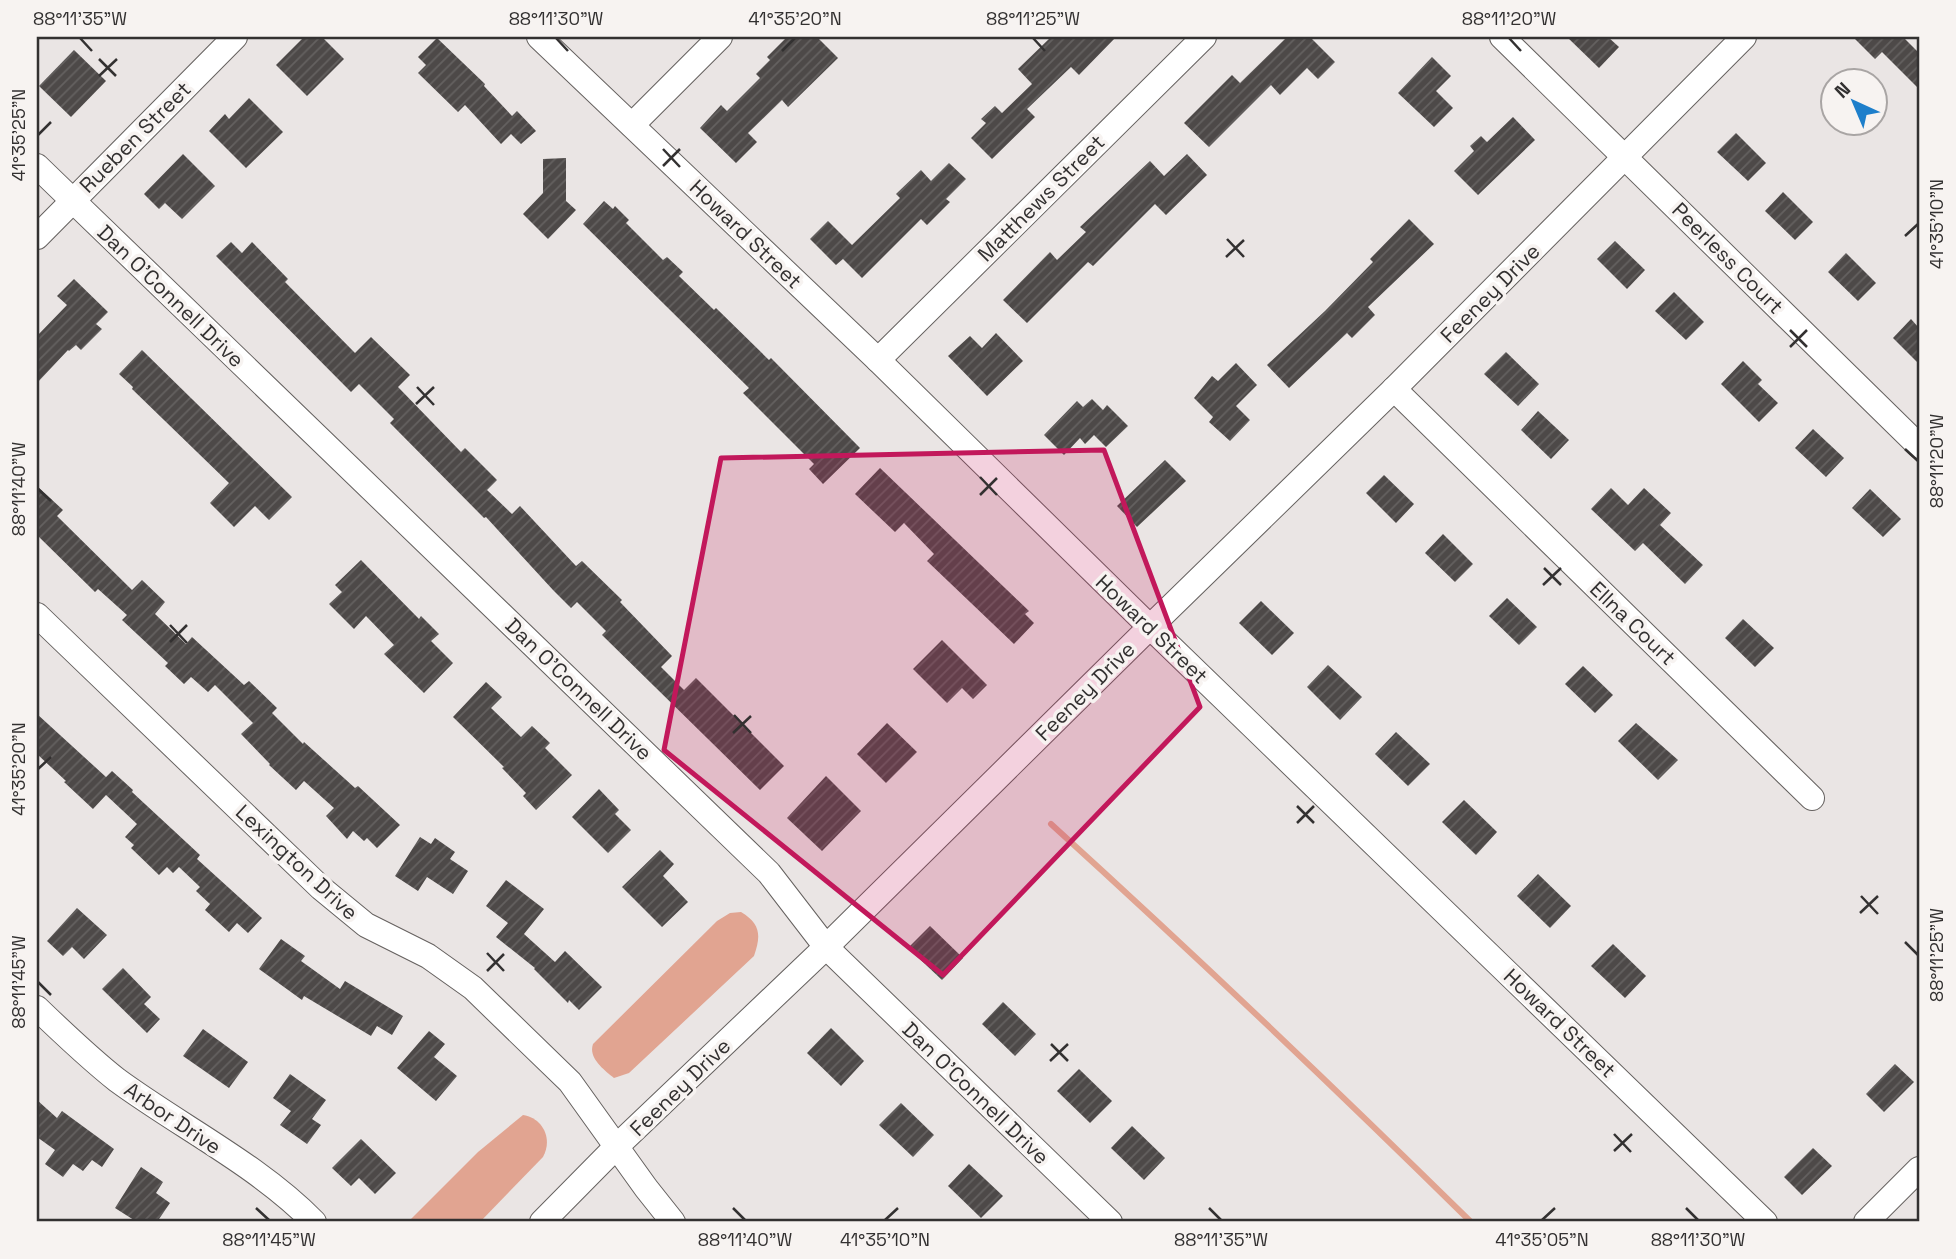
<svg xmlns="http://www.w3.org/2000/svg" width="1956" height="1259" viewBox="0 0 1956 1259" font-family="'Space Grotesk',sans-serif">
  <defs>
    <pattern id="building-hatch" width="6" height="6" patternUnits="userSpaceOnUse" patternTransform="scale(1.75)"><rect width="6" height="6" fill="#4d4948"/><path d="M-1 1l2-2M0 6l6-6M5 7l2-2" fill="none" stroke="#646160"/></pattern>
  </defs>
  <rect width="100%" height="100%" fill="#eae5e4"/>
  <g fill="#e1a491">
    <path d="M741 912C761 924 761 936 754 956L629 1073 614 1078C604 1070 588 1058 593 1044L717 921 730 913Z"/>
    <path d="M523 1115C543 1118 553 1139 543 1157L480 1222H408L478 1152Z"/>
  </g>
  <g fill="none" stroke-linecap="round" stroke-linejoin="round">
    <path stroke="#e1a491" stroke-width="6" d="M1051 824C1194 954 1334 1087 1471 1222"/>
  </g>
  <g fill="url(#building-hatch)">
    <path d="M304 37H322L344 59 307 96 276 65Z"/>
    <path d="M787 37H817L838 58 788 107 782 100 748 133 757 142 736 163 700 128 721 105 727 111 760 78 756 74 770 60 767 57Z"/>
    <path d="M1051 37H1116L1079 75 1071 67 1027 109 1035 117 992 159 971 138 986 123 981 119 995 106 1002 113 1032 84 1018 69Z"/>
    <path d="M1287 37H1310L1335 62 1318 79 1307 68 1280 95 1271 85 1209 147 1184 123 1232 75 1240 83Z"/>
    <path d="M1567 37H1608L1619 47 1599 68Z"/>
    <path d="M1853 37H1903L1919 53V89L1882 52 1875 59Z"/>
    <path d="M437 38 485 84 484 86 512 116 517 111 536 131 521 144 511 134 501 144 465 105 458 112 418 73 426 65 418 57Z"/>
    <path d="M74 50 106 81 71 117 39 86Z"/>
    <path d="M1432 57 1451 76 1436 91 1453 108 1434 127 1398 93Z"/>
    <path d="M249 98 283 132 246 168 209 131 225 114 229 119Z"/>
    <path d="M1513 117 1535 140 1478 195 1454 171 1474 151 1470 146 1481 136 1487 142Z"/>
    <path d="M1736 133 1766 163 1748 181 1717 152Z"/>
    <path d="M183 154 215 186 182 219 165 203 159 209 144 194Z"/>
    <path d="M1187 154 1207 175 1166 215 1155 204 1093 266 1088 262 1027 323 1003 300 1050 252 1057 260 1086 232 1080 227 1150 161 1164 176Z"/>
    <path d="M566 158V201L576 210 548 239 523 214 543 193V159Z"/>
    <path d="M949 163 966 179 946 199 950 202 927 225 921 219 862 278 843 259 836 265 810 239 828 221 852 245 900 198 896 194 921 170 931 181Z"/>
    <path d="M1783 192 1813 222 1795 240 1765 211Z"/>
    <path d="M604 201 613 209 615 206 629 220 626 223 663 260 667 257 683 272 679 276 714 310 716 308 769 360 771 358 860 448 823 484 809 469 814 464 743 393 749 388 583 224Z"/>
    <path d="M1409 219 1434 244 1368 307 1375 315 1352 338 1347 333 1289 388 1267 365 1325 311 1373 262 1370 259Z"/>
    <path d="M1615 241 1645 270 1627 289 1597 259Z"/>
    <path d="M231 242 242 253 252 242 288 279 285 282 355 353 371 337 410 375 398 387 461 452 465 448 497 480 487 490 512 514 520 506 576 566 582 561 622 600 620 602 672 656 661 667 684 690 696 678 784 766 760 790 602 635 606 631 577 602 571 608 553 590 486 517 484 518 390 423 394 419 359 384 351 392 216 256Z"/>
    <path d="M1846 253 1876 283 1858 301 1828 272Z"/>
    <path d="M74 279 108 312 96 324 102 329 81 350 76 345 69 351 68 350 37 383V336L67 305 57 296Z"/>
    <path d="M1674 292 1704 322 1686 340 1655 311Z"/>
    <path d="M1911 319 1919 328V364L1893 338Z"/>
    <path d="M996 333 1023 361 987 396 948 356 970 336 982 348Z"/>
    <path d="M142 350 292 497 269 520 255 506 234 527 210 503 229 483 132 389 133 387 119 374Z"/>
    <path d="M1506 352 1539 384 1518 406 1484 374Z"/>
    <path d="M1743 361 1762 380 1758 384 1778 403 1759 422 1721 384Z"/>
    <path d="M1236 363 1257 385 1236 406 1250 420 1230 441 1209 422 1213 417 1194 398 1212 376 1218 381Z"/>
    <path d="M1092 399 1103 410 1107 405 1128 426 1106 447 1094 435 1085 444 1080 438 1064 455 1044 435 1077 401 1083 407Z"/>
    <path d="M1538 411 1569 440 1551 459 1521 430Z"/>
    <path d="M1813 429 1844 458 1826 477 1795 448Z"/>
    <path d="M1165 460 1186 481 1137 527 1117 506Z"/>
    <path d="M880 468 1029 611 1025 614 1034 623 1014 644 927 561 934 554 904 523 895 532 855 494Z"/>
    <path d="M1384 475 1414 504 1396 523 1366 493Z"/>
    <path d="M37 486 63 510 57 516 132 590 142 580 165 602 155 614 186 644 192 637 244 685 249 681 277 708 272 713 303 744 304 742 355 788 358 786 400 825 377 848 367 838 364 841 353 831 347 839 326 816 334 808 304 781 296 790 269 765 270 764 241 734 253 723 215 685 208 692 191 677 184 684 165 666 168 663 122 620 127 615 98 589 95 592 37 535Z"/>
    <path d="M1611 488 1628 505 1644 488 1671 513 1660 525 1703 565 1685 584 1643 543 1635 551 1591 509Z"/>
    <path d="M1870 489 1901 519 1883 537 1852 508Z"/>
    <path d="M1443 534 1473 564 1455 582 1425 553Z"/>
    <path d="M361 560 419 619 421 616 439 634 431 641 453 663 424 693 384 654 394 645 366 616 354 629 329 604 342 592 335 585Z"/>
    <path d="M1507 598 1537 627 1519 645 1489 616Z"/>
    <path d="M1261 601 1294 633 1272 655 1239 623Z"/>
    <path d="M1743 619 1774 648 1755 667 1725 638Z"/>
    <path d="M942 640 987 685 973 699 962 688 947 703 913 669Z"/>
    <path d="M1328 665 1362 697 1340 720 1307 687Z"/>
    <path d="M1583 666 1613 695 1595 713 1565 684Z"/>
    <path d="M486 682 502 697 491 708 521 737 532 726 550 743 545 748 572 775 536 810 523 796 526 793 502 768 504 767 453 717Z"/>
    <path d="M37 714 106 777 112 771 133 790 132 792 200 855 197 859 262 918 248 933 237 923 229 932 205 910 210 904 196 891 200 887 179 867 173 873 167 867 159 875 131 848 134 845 125 837 137 824 106 795 93 809 64 782 66 781 37 754Z"/>
    <path d="M887 723 917 752 886 783 857 754Z"/>
    <path d="M1636 723 1678 760 1658 780 1618 741Z"/>
    <path d="M1396 732 1430 764 1408 786 1375 754Z"/>
    <path d="M826 776 861 811 822 851 787 818Z"/>
    <path d="M599 789 619 810 615 814 631 830 608 853 572 817Z"/>
    <path d="M1464 800 1497 832 1476 855 1442 822Z"/>
    <path d="M420 837 431 844 435 838 455 852 450 859 468 871 453 894 427 877 418 891 395 876Z"/>
    <path d="M660 850 674 864 663 876 688 902 662 927 622 887Z"/>
    <path d="M1538 874 1571 906 1550 928 1517 896Z"/>
    <path d="M506 880 544 909 524 934 555 962 565 951 602 987 579 1010 569 1000 568 1003 534 969 535 968 496 937 508 923 486 906Z"/>
    <path d="M77 908 107 935 84 959 72 947 63 956 47 941Z"/>
    <path d="M930 926 963 958 942 980 908 948Z"/>
    <path d="M281 939 305 956 301 961 340 989 345 981 403 1016 392 1035 377 1026 371 1036 304 996 302 1000 259 969Z"/>
    <path d="M1613 944 1646 976 1625 998 1591 966Z"/>
    <path d="M123 968 151 997 144 1004 160 1019 147 1033 102 989Z"/>
    <path d="M1003 1002 1036 1034 1015 1056 982 1024Z"/>
    <path d="M831 1028 864 1061 841 1086 807 1053Z"/>
    <path d="M203 1029 248 1062 229 1088 183 1056Z"/>
    <path d="M429 1031 445 1044 434 1057 457 1076 436 1101 397 1068Z"/>
    <path d="M1895 1064 1914 1082 1884 1112 1866 1094Z"/>
    <path d="M1079 1069 1112 1101 1090 1123 1057 1091Z"/>
    <path d="M290 1074 326 1100 312 1119 321 1125 307 1144 280 1125 291 1111 273 1098Z"/>
    <path d="M37 1100 57 1118 62 1111 114 1149 102 1167 92 1160 83 1171 73 1164 63 1177 45 1164 55 1150 37 1137Z"/>
    <path d="M901 1103 934 1135 913 1157 879 1125Z"/>
    <path d="M1132 1126 1165 1158 1144 1180 1111 1148Z"/>
    <path d="M361 1139 396 1173 375 1194 359 1178 351 1186 332 1168Z"/>
    <path d="M1813 1148 1832 1166 1802 1195 1784 1177Z"/>
    <path d="M969 1164 1003 1196 981 1218 948 1186Z"/>
    <path d="M141 1167 163 1182 156 1193 170 1203 157 1222H137L115 1208Z"/>
  </g>
  <g fill="none" stroke-linecap="round" stroke-linejoin="round">
    <g stroke="#65615f" stroke-width="26">
      <g id="street">
        <path d="M539 37 878 360 1150 627 1765 1222"/>
        <path d="M1502 37 1919 446"/>
        <path d="M632 125 720 37"/>
        <path d="M37 166 769 873 826 947 1110 1222"/>
        <path d="M37 237 235 37"/>
        <path d="M878 360 1204 37"/>
        <path d="M1394 389 1812 798"/>
        <path d="M37 615 321 888 366 925 428 956 473 988 570 1082 646 1188 673 1222"/>
        <path d="M37 1008C63 1033 89 1058 117 1080 181 1127 258 1165 314 1222"/>
        <path d="M542 1222 616 1147 826 947 1150 627 1394 389 1744 37"/>
        <path d="M1866 1222 1919 1169"/>
      </g>
    </g>
    <use href="#street" stroke="#fff" stroke-width="24"/>
  </g>
  <path fill="#c2185b" fill-opacity="0.2" stroke="#c2185b" stroke-width="5" stroke-linejoin="round" d="M1104 450 1200 707 943 975 664 750 721 458Z"/>
  <path fill="none" stroke="#333131" stroke-width="2.5" d="M80 38 92 51M556 38 568 51M1033 38 1045 51M1509 38 1521 51M782 51 795 38M99 59 116 76M99 76 117 59M38 135 51 122M663 149 680 167M663 166 680 149M1905 236 1918 224M1227 239 1244 257M1226 257 1244 240M1790 330 1807 347M1790 347 1807 330M417 387 434 405M416 404 434 387M1905 449 1918 461M980 477 997 495M38 489 51 501M980 495 997 478M1544 568 1561 585M1543 585 1561 568M170 625 187 643M170 642 187 625M734 715 751 733M733 733 751 716M38 769 51 757M1297 806 1314 823M1297 823 1314 806M1861 896 1878 914M1860 913 1878 896M1905 942 1918 955M487 953 504 971M487 971 504 954M38 982 51 995M1051 1044 1068 1061M1050 1061 1068 1044M1614 1134 1631 1152M1614 1151 1632 1134M256 1208 269 1220M733 1208 745 1220M1209 1208 1221 1220M1686 1208 1698 1220M885 1220 898 1208M1542 1220 1555 1208"/>
  <g text-anchor="middle" dominant-baseline="central" stroke-width="7" stroke-linejoin="round" paint-order="stroke">
    <g font-size="21" fill="#333131" stroke="#f7f3f1">
      <text transform="translate(135 137) rotate(-45)">Rueben Street</text>
      <text transform="translate(1041 198) rotate(-45)">Matthews Street</text>
      <text transform="translate(746 234) rotate(44)">Howard Street</text>
      <text transform="translate(1728 258) rotate(45)">Peerless Court</text>
      <text transform="translate(1490 293) rotate(-45)">Feeney Drive</text>
      <text transform="translate(171 296) rotate(44)">Dan O'Connell Drive</text>
      <text transform="translate(1633 623) rotate(44)">Ellna Court</text>
      <text transform="translate(1152 629) rotate(44)">Howard Street</text>
      <text transform="translate(579 689) rotate(44)">Dan O'Connell Drive</text>
      <text transform="translate(1085 691) rotate(-45)">Feeney Drive</text>
      <text transform="translate(297 862) rotate(43)">Lexington Drive</text>
      <text transform="translate(1560 1023) rotate(44)">Howard Street</text>
      <text transform="translate(680 1087) rotate(-44)">Feeney Drive</text>
      <text transform="translate(976 1093) rotate(44)">Dan O'Connell Drive</text>
      <text transform="translate(173 1118) rotate(34)">Arbor Drive</text>
    </g>
  </g>
  <rect width="1956" height="1259" fill="none" stroke="#f7f3f1" stroke-width="77"/>
  <g transform="translate(1854 102) rotate(316)"><circle r="33" fill="#f7f3f1" stroke="#a9a5a4" stroke-width="2"/>
  <path d="M0-5L12 26L0 18L-12 26Z" fill="#1e7fcb"/>
  <text y="-10" font-size="19" font-weight="bold" text-anchor="middle" fill="#333131">N</text>
  </g>
  <rect x="38" y="38" width="1880" height="1182" fill="none" stroke="#333131" stroke-width="2.5"/>
  <g font-size="18" text-anchor="middle" fill="#333131">
    <text x="80" y="25">88°11'35"W</text>
    <text x="556" y="25">88°11'30"W</text>
    <text x="795" y="25">41°35'20"N</text>
    <text x="1033" y="25">88°11'25"W</text>
    <text x="1509" y="25">88°11'20"W</text>
    <text transform="translate(19 135) rotate(-90)" y="6">41°35'25"N</text>
    <text transform="translate(1937 224) rotate(-90)" y="6">41°35'10"N</text>
    <text transform="translate(1937 461) rotate(-90)" y="6">88°11'20"W</text>
    <text transform="translate(19 489) rotate(-90)" y="6">88°11'40"W</text>
    <text transform="translate(19 769) rotate(-90)" y="6">41°35'20"N</text>
    <text transform="translate(1937 955) rotate(-90)" y="6">88°11'25"W</text>
    <text transform="translate(19 982) rotate(-90)" y="6">88°11'45"W</text>
    <text x="269" y="1246">88°11'45"W</text>
    <text x="745" y="1246">88°11'40"W</text>
    <text x="885" y="1246">41°35'10"N</text>
    <text x="1221" y="1246">88°11'35"W</text>
    <text x="1542" y="1246">41°35'05"N</text>
    <text x="1698" y="1246">88°11'30"W</text>
  </g>
</svg>
